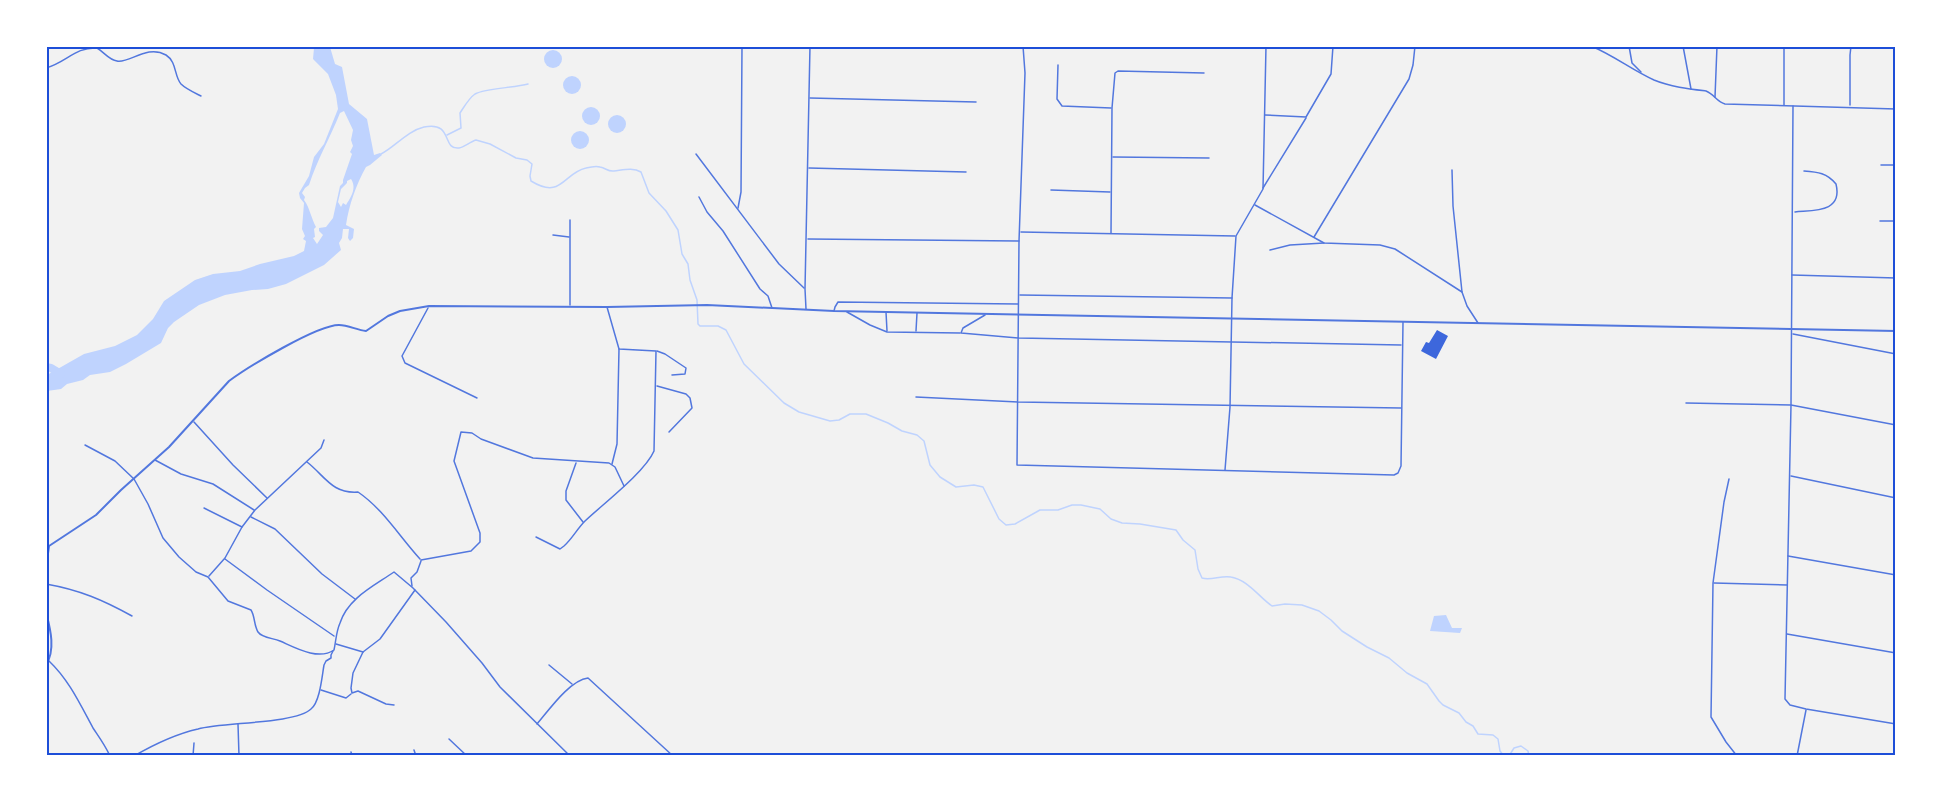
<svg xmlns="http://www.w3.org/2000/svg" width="1942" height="802" viewBox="0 0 1942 802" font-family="Manrope,sans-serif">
  <rect width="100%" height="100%" fill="#f2f2f2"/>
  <g fill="#bfd3fe" fill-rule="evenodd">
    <path d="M311 47H330L335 64 342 67 349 104 367 119 374 155 380 153 382 155 370 165 366 167C356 185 349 205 346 225L354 229 353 238 350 241 348 238 349 229H343L342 238 339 243 341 250 324 265 286 284 268 289 252 290 225 295 199 305 174 322 168 328 161 343 126 364 110 372 90 375 83 380 67 384 61 389 47 391V375L84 354 115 346 137 335 153 319 164 301 195 280 213 274 240 271 260 264 294 256 304 251 306 241 303 239 305 236 302 229 304 203 300 198 299 193 309 176 314 157 324 144 338 109 336 95 328 74 313 59 314 48ZM344 111 353 130 351 140 353 146 350 152 352 154 343 180V183L340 186 333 218 326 227 319 228V231L323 235 317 244 313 238 315 237 314 229 316 227C311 218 310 208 304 200L305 197 302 193 305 188 309 185C317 160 330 138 340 113ZM351 179C357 188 351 197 346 205L343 203 341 207 338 202 341 189 347 183V181Z"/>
    <circle cx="553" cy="59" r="9"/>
    <circle cx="572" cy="85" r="9"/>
    <circle cx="591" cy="116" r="9"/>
    <circle cx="617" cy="124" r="9"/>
    <circle cx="580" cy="140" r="9"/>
    <path d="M1446 615 1452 628H1462L1460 633 1430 631 1434 616Z"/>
  </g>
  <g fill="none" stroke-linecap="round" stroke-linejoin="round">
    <g stroke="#bfd3fe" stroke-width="1.5">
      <path d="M447 135 461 128 460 113C464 107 469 98 475 94 486 88 514 88 528 84"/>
      <path d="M381 154C395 147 407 131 424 127 454 121 441 150 459 148 464 147 470 142 476 140L490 144 516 158 527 160 532 164 530 176 531 181C562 200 563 173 586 168 590 167 597 166 600 167 606 168 608 172 614 171 623 170 633 167 641 172L649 193 666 211 678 230 682 254 688 264 690 280 697 300 698 324 700 326H718L726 330 744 364 784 403 799 412 830 421 839 420 850 414H866L888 423 902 431 917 435 924 441 930 465 940 477 956 487 974 485 983 487 999 519 1006 525 1015 524 1040 510H1058L1072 505H1081L1100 509 1111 519 1122 523 1140 524 1176 530 1183 540 1195 550 1198 569 1202 578C1211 581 1221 575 1231 577 1248 580 1259 597 1272 606L1285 604 1302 605 1319 611 1331 620 1342 631 1367 647 1389 658 1407 673 1427 684 1439 701 1443 705 1459 713 1466 722 1473 726 1478 734 1493 735 1498 739 1500 751 1504 756"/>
      <path d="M1509 756 1514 748 1521 746 1528 751 1529 756"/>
    </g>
    <path stroke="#bfd3fe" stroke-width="8" d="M46 367 51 368 61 374"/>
  </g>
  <path fill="#3d67dc" d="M1437 330 1448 336 1436 359 1421 351 1426 342 1429 343Z"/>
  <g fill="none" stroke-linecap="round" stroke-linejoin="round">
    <g stroke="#5277de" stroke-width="1.5">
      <path d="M1023 46 1025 73 1019 241 1017 465 1394 475 1398 473 1401 466 1403 322"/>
      <path d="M1591 46C1613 55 1632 70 1654 80 1671 87 1689 89 1706 91 1714 94 1717 102 1725 104L1896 109"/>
      <path d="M1629 46 1632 63 1641 72"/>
      <path d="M1683 46 1691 89"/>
      <path d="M1058 65 1057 99 1062 106 1111 108"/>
      <path d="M46 68C67 62 75 47 97 48 104 52 109 60 117 61 129 64 147 44 166 55 177 62 174 76 181 84 186 89 195 93 201 96"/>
      <path d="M1715 97 1717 46"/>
      <path d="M810 98 976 102"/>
      <path d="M1784 105V46"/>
      <path d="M1850 105V55L1851 46"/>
      <path d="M1793 106 1791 405 1785 699 1790 705 1806 709 1896 724"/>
      <path d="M1265 115 1306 117 1331 74 1333 46"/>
      <path d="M696 154 779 264 804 288"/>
      <path d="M1113 157 1209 158"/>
      <path d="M1881 165H1896"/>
      <path d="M809 168 966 172"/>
      <path d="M1452 170 1453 206 1462 292 1467 306 1478 323"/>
      <path d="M1263 188 1306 118"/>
      <path d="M1051 190 1110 192"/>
      <path d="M699 197 707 212 723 231 760 289 768 296 772 308"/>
      <path d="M1255 205 1324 243 1380 245 1395 249 1462 292"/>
      <path d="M738 208 741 192 742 46"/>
      <path d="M1795 212C1813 210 1843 213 1836 184 1827 173 1818 172 1804 171"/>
      <path d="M570 220V305"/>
      <path d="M1880 221H1896"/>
      <path d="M1021 232 1235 236"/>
      <path d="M1111 233 1112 108 1115 73 1118 71 1204 73"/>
      <path d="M553 235 569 237"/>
      <path d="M1314 237 1409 79 1413 65 1415 46"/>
      <path d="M808 239 1019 241"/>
      <path d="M1270 250 1290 245 1324 243"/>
      <path d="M1792 275 1896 278"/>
      <path d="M1020 295 1232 298"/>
      <path d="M428 308 402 356 405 363 477 398"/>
      <path d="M806 309 805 289 810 46"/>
      <path d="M834 311 835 307 838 302 1018 304"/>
      <path d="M847 312 870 325 887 332 960 333"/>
      <path d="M886 312 887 331"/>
      <path d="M985 315 963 328 961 333 1019 338 1401 345"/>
      <path d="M916 331 917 313"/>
      <path d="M1793 334 1896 354"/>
      <path d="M657 351 665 354 686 368 685 374 672 375"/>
      <path d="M657 386 686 394 690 398 692 408 669 432"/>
      <path d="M916 397 1018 402 1401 408"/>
      <path d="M1686 403 1791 405 1896 425"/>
      <path d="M194 422 233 465 267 498"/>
      <path d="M85 445 115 461 134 479 148 504 163 538 179 557 196 572 208 577 228 601 251 610C255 616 254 626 258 632 262 638 273 638 280 641 294 647 318 661 334 650 336 641 336 632 340 623 348 598 374 586 394 572L413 588 446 622 482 663 500 687 570 756"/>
      <path d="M155 460 181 474 213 484 254 510"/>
      <path d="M307 462C325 476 332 494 358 492 383 509 399 536 420 559"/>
      <path d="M576 463 566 491V500L583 522"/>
      <path d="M612 464 617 444 619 349"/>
      <path d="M1225 470 1230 407 1232 298 1236 236 1263 189 1266 46"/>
      <path d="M1791 476 1896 498"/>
      <path d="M1729 479 1724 502 1713 583 1711 717 1726 742 1737 756"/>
      <path d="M204 508 242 527"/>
      <path d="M251 517 275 529 322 574 355 599"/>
      <path d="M536 537 560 549 564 546C572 539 577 529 585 521 603 504 645 472 654 451L656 351 619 349 607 307"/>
      <path d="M1788 556 1896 575"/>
      <path d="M225 559 267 590 334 636"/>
      <path d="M421 560 471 551 480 542V533L454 461 461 432 472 433 481 439 533 458 609 463 615 467 624 486"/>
      <path d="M209 576 225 558 242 527 255 510 321 448 324 440"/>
      <path d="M1714 583 1787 585"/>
      <path d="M46 584C80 590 103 600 132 616"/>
      <path d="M412 586 411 578 417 572 421 561"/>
      <path d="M1787 634 1896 653"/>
      <path d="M336 644 363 652"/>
      <path d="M49 661C69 680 80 704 93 728 99 737 105 745 110 756"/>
      <path d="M549 665 572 684"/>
      <path d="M321 690 346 698 351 694"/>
      <path d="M394 705 386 704 358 691 352 693 351 688 353 673 363 652 380 639 415 590"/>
      <path d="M238 724 239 756"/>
      <path d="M537 724C549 710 570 680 588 678L673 756"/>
      <path d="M449 739 467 756"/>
      <path d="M414 750 416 756"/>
      <path d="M351 752 352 756"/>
      <path d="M134 756C153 745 176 734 198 729 223 722 295 724 311 709 320 702 322 676 324 665L326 661 331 658V655L333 651"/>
      <path d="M193 756 194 743"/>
      <path d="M1797 756 1806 710"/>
    </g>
    <g stroke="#5277de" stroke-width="2">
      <path d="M46 568 49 546 96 515 121 490 169 447 229 381C248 367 317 325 339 325 348 325 357 330 366 331L388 316 400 311 429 306 607 307 707 305 834 311 1896 331"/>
      <path d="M46 612C50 628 56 649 46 665"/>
    </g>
  </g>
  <rect width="1942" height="802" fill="none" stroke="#ffffff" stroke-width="96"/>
  <rect x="48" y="48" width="1846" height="706" fill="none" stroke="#1d4ed8" stroke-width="2"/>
</svg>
